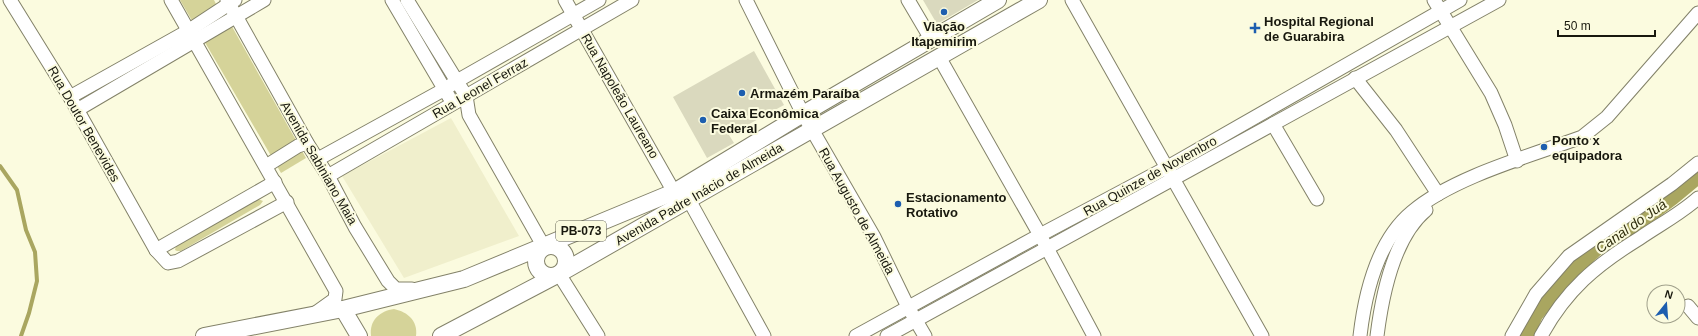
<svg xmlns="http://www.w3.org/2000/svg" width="1698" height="336" viewBox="0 0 1698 336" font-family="Helvetica,sans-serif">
  <rect width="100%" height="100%" fill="#fbfbdf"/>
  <path fill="#f0efcc" d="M451 118 519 236 404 278 342 176Z"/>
  <g fill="#d5d399">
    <path d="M180 0H214L217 6 194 24Z"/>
    <path d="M230 23 306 158 281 173 203 39Z"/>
    <path d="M258 199 263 201 260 205 181 251H177L175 250 176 246Z"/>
    <path d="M394 309C408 312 418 321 416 336H371C369 320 380 311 394 309Z"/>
  </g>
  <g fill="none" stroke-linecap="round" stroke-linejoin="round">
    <path stroke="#a9a660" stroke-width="4" d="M0 166 17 190 26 230 35 252 37 281 29 313 21 336"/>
    <path stroke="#a9a660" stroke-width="14" d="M1527 336 1536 315 1568 276 1602 244 1640 223 1673 198 1698 177"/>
  </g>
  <g fill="#dad9be">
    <path d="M923 0H978L937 24Z"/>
    <path d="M754 51 784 105 729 135 734 143 707 158 673 97Z"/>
  </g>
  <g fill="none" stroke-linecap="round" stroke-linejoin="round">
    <g stroke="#838269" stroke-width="15">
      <g id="minor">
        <path d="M10 0 70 97 156 250 168 263 178 261 287 202"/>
        <path d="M171 0 336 291 335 299 314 314"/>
        <path d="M227 0 307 143 328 176 355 227 388 281 396 289H412"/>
        <path d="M392 0 449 97"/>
        <path d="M407 0 466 96 469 115 544 247"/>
        <path d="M565 0 674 192"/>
        <path d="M746 0 803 114 874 237 908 307 925 336"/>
        <path d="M908 0 931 39"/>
        <path d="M1072 0 1262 336"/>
        <path d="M1434 0 1491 93 1505 125 1517 161"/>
        <path d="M939 57 1040 235 1094 336"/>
        <path d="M1355 78 1396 130 1438 194"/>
        <path d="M70 97 188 31 235 0"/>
        <path d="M77 110 264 0"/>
        <path d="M1273 124 1317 199"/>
        <path d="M318 159 445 89 457 81 599 0"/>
        <path d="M266 166 298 146 307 143"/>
        <path d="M328 176 632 0"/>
        <path d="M689 200 764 336"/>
        <path d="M156 250 275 182"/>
        <path d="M559 274 598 336"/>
        <path d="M1688 306 1698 318"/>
        <path d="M856 336 1040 235 1166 168 1460 0"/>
        <path d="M887 336 1499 0"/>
        <path d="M1360 336C1365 293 1377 241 1412 212 1453 177 1530 156 1582 137L1607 117 1698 13"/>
        <path d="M1377 336C1382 296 1394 237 1426 210"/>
        <path d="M1512 336 1536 294 1569 256 1672 184 1698 163"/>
        <path d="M1541 336C1566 290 1596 265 1640 238 1659 225 1680 214 1698 198"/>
      </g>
    </g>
    <g stroke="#838269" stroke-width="18">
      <g id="major">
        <circle cx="551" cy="261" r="15"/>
        <path d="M343 309 359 336"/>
        <path d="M204 336 343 309 464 279 674 192 803 114 998 0"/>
        <path d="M441 336 559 274 1039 0"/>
      </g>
    </g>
    <use href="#minor" stroke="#fff" stroke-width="13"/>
    <use href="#major" stroke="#fff" stroke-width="16"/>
  </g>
  <g fill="#1d5eaf" stroke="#fbfbdf" stroke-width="1.5">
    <circle cx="944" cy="12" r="4"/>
    <path d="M1253 22h4v4h4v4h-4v4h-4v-4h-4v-4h4z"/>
    <circle cx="742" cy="93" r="4"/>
    <circle cx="703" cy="120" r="4"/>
    <circle cx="1544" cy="147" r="4"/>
    <circle cx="898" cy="204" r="4"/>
  </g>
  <g text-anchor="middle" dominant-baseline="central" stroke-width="4" stroke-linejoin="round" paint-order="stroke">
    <rect fill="#fbfbdf" stroke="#5c5c4d" stroke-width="1" x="556" y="221" width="50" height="20" rx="3"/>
    <g font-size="12" font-weight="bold" fill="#18180e">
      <text x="581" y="231">PB-073</text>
    </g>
    <g font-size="13" font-weight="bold" fill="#18180e" stroke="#fbfbdf" text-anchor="start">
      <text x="1264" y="21">Hospital Regional<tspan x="1264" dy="15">de Guarabira</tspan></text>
      <text x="944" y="26" text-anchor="middle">Viação<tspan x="944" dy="15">Itapemirim</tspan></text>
      <text x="750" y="93">Armazém Paraíba</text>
      <text x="711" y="113">Caixa Econômica<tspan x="711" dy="15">Federal</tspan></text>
      <text x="1552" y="140">Ponto x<tspan x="1552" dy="15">equipadora</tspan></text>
      <text x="906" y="197">Estacionamento<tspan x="906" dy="15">Rotativo</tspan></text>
    </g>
    <g font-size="13" fill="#18180e" stroke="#fbfbdf">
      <text transform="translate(480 88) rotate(-30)">Rua Leonel Ferraz</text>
      <text transform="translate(620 96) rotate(60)">Rua Napoleão Laureano</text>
      <text transform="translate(84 124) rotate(60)">Rua Doutor Benevides</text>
      <text transform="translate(319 163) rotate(60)">Avenida Sabiniano Maia</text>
      <text transform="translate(1150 176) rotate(-29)">Rua Quinze de Novembro</text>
      <text transform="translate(699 194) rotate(-30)">Avenida Padre Inácio de Almeida</text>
      <text transform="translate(857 211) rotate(61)">Rua Augusto de Almeida</text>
    </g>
    <g font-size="14" font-style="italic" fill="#312f0f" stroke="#fbfbdf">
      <text transform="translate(1631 226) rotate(-35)">Canal do Juá</text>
    </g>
  </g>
  <g transform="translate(1666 304) rotate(17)"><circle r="19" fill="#fbfbdf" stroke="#a0a08b"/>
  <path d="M0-3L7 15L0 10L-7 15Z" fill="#1d5eaf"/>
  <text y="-6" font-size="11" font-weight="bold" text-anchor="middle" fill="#18180e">N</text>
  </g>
  <path d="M1558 30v6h97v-6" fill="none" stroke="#18180e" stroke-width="2"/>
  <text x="1564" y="30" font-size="12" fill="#18180e" stroke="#fbfbdf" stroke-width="3" paint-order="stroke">50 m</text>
</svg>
